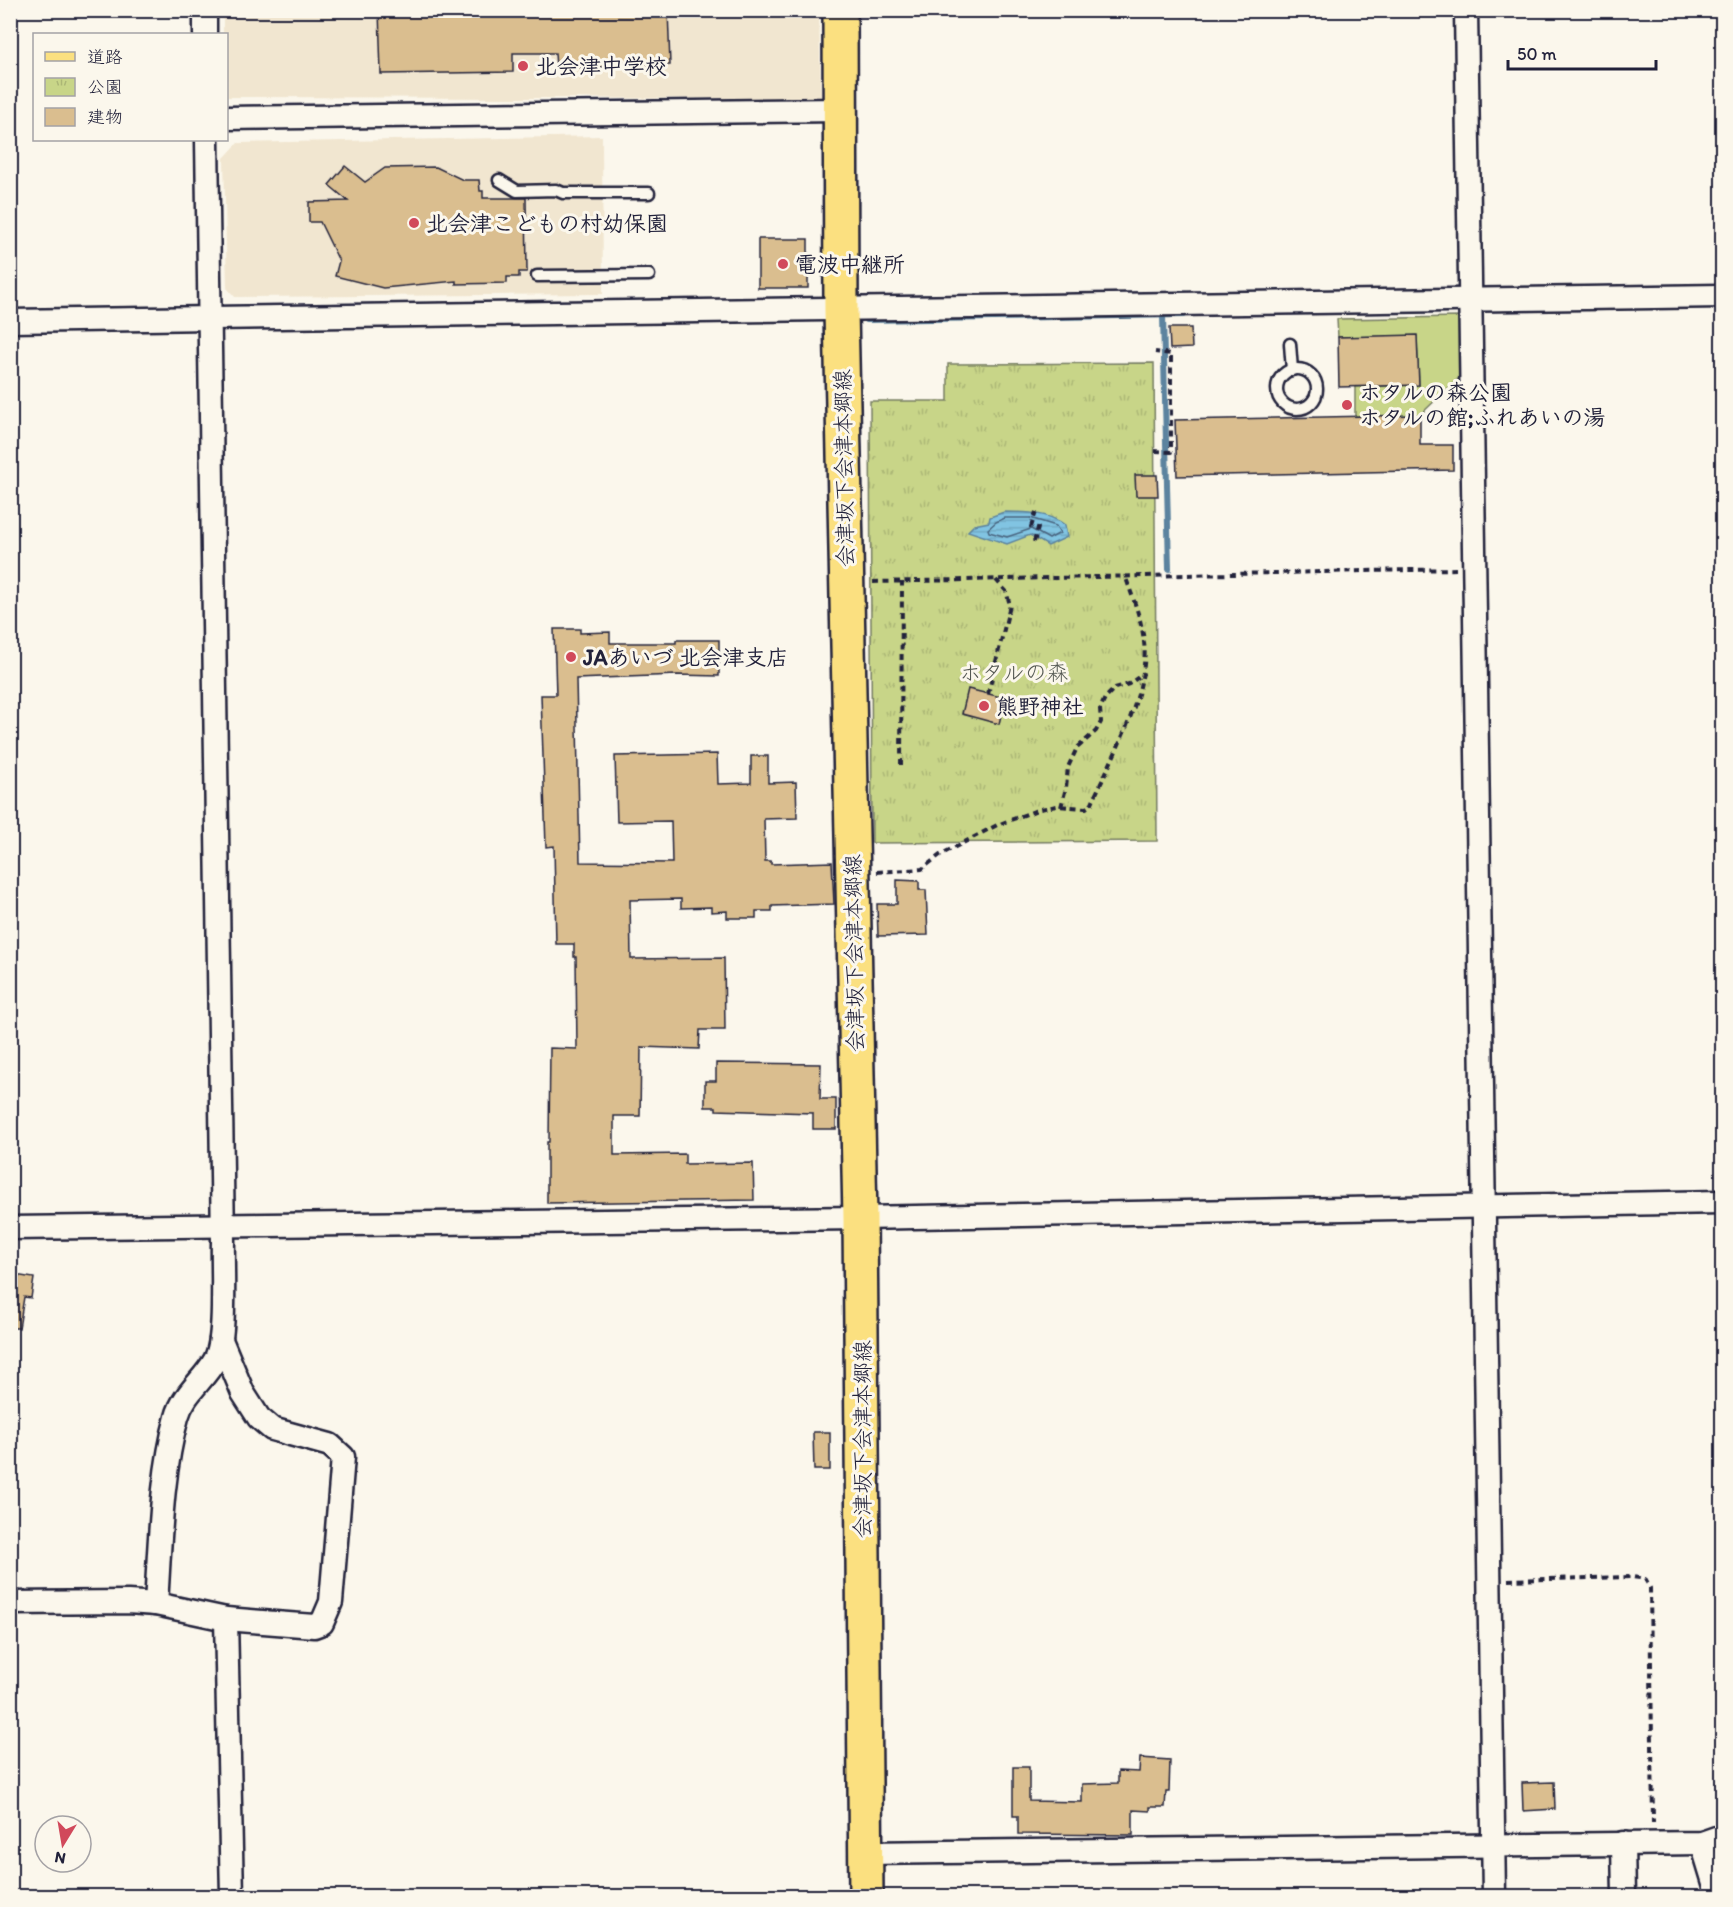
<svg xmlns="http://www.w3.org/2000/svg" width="1733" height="1907" viewBox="0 0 1733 1907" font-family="Itim,'Klee One',sans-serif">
  <defs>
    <pattern id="park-tufts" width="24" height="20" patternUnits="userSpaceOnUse" patternTransform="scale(1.5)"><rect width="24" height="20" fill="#c8d588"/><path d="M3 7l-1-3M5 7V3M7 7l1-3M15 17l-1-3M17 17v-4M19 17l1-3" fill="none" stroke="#acb776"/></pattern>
    <pattern id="water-rules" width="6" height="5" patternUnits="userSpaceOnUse" patternTransform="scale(1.5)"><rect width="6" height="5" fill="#81c4e2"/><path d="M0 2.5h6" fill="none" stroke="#6fa8c3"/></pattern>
  </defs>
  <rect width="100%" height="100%" fill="#fbf7ec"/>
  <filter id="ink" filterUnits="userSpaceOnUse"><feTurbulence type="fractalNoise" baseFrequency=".0167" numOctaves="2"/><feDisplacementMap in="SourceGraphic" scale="12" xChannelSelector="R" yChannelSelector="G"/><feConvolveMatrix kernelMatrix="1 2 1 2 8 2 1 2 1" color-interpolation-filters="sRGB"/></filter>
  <g filter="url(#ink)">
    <g fill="#f1e6d0">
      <path d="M223 11H819L821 99 227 97 226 34H223Z"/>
      <path d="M602 136 603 294 235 297 227 288 224 158 238 143Z"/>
    </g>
    <path fill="#c8d588" stroke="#757c62" stroke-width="1.5" d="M1461 317 1466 371 1420 415 1355 416V387L1419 385 1417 336 1338 337 1337 319Z"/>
    <path fill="url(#park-tufts)" stroke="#757c62" stroke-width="1.5" d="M1154 363 1157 841 872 843 870 401H948V364Z"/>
    <path fill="url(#water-rules)" stroke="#5b839f" stroke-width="1.5" d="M1004 512C1024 512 1048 512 1065 525L1067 537 1048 546 1030 535 1007 544 968 531 974 525 989 522 990 517Z"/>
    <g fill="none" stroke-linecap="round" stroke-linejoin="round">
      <path stroke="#48637e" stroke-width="1.5" d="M1005 518H1030L1056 526 1060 533 1049 539 1031 529 1007 537 989 532 988 529 996 522Z"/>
      <g stroke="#5b839f" stroke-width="6">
        <path d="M1163 315 1169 569"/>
        <path d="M866 320 1183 315"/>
      </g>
    </g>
    <g fill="#dabe8f" stroke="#22223b" stroke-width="1.5">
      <path d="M379 10H668L670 65 556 68 555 53H513V72L381 74Z"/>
      <path d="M345 166 365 182 385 168 436 167 463 180H479L480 191H483V198H526L527 272H519V277H507V283L456 284V281L383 288 335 276 339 261 320 222H309V202L348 201 329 185Z"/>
      <rect x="758" y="239" width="50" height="49"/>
      <path d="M1169 328H1191L1192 348 1170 349Z"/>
      <path d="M1417 335 1419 385 1339 387 1338 337Z"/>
      <path d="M1420 415V445H1453V470L1177 476 1175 420Z"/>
      <path d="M1135 475H1157L1158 496H1136Z"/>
      <path d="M554 629H580V633L610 632V643H676V640H719V676L677 675 576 679 580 862 672 863 671 821 617 822 615 756 717 754 718 784 751 783V756H768V783L796 782 797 818 764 819 765 861H771V864L832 862 834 904 772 906V911H756V918H727V911L711 912V907L681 908V899L630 900 631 959 724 958 725 1030H700L699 1049 641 1047 640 1116H614V1155L685 1154V1164L753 1163 754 1200 547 1203V1142H549L550 1048 577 1049 576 957H574V944H556L554 846 546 847 541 695H556Z"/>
      <path d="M968 689 1005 698 999 724 962 714Z"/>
      <path d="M897 880 919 881V890H926L928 935 878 936 877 904H897Z"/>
      <path d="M716 1063 821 1064 820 1099H836V1129H813V1113L716 1110V1107H705V1081H716Z"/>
      <path d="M15 1275 34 1278 31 1298 24 1297 19 1328H10V1277L15 1278Z"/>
      <path d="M813 1432H830V1470H814Z"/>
      <path d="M1140 1758 1170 1760 1169 1792H1166L1165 1807H1150V1811L1133 1810V1835L1018 1834V1816H1013V1767H1029V1801L1082 1802V1784L1118 1783V1771L1139 1772Z"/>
      <path d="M1554 1782 1555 1809 1523 1811 1522 1783Z"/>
    </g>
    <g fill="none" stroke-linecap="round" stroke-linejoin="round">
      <g stroke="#22223b" stroke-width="15">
        <g id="service">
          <path d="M499 180 517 191 556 190 563 193H649"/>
          <path d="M537 276 649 275"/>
          <path d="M1290 344 1292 370"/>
          <circle cx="1297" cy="389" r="20"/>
        </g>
      </g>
      <g stroke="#22223b" stroke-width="27">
        <g id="minor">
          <path d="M205 10V34"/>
          <path d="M1466 10 1494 1896"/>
          <path d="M226 118 841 110"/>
          <path d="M10 321 1722 296"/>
          <path d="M10 1228 860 1218 1722 1202"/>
          <path d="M10 1603 128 1602 156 1604 226 1619 314 1626 322 1623 331 1602 343 1457 330 1445 272 1429 259 1418 243 1393 221 1340"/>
          <path d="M156 1604C160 1544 161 1475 177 1417 183 1394 204 1380 215 1360 227 1339 222 1270 223 1242L207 140"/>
          <path d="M226 1619 232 1896"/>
          <path d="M1623 1843 1624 1896"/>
          <path d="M1702 1843 1718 1896"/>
          <path d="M865 1853 1702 1843 1722 1836"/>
        </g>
      </g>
      <g stroke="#22223b" stroke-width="38">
        <path id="primary" d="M840 10 841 311 860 1218 866 1896"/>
      </g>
      <g stroke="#22223b" stroke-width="4" stroke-dasharray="6 4.5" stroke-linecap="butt">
        <path d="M1155 451 1171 452V354L1155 352"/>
        <path d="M1034 542 1038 528 1031 527 1037 509"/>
        <path d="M873 582 1456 569"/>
        <path d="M988 694 1010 605 1006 591 996 580"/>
        <path d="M901 765 902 582"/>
        <path d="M1061 807 1066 788 1068 767 1077 748 1096 731 1101 722 1100 709 1105 698 1115 688 1129 684 1144 673"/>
        <path d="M877 872 922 869 940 855 997 825 1040 809 1057 806 1086 808 1091 805C1111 759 1150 692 1144 642 1142 620 1132 596 1125 575"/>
        <path d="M1508 1580 1633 1577 1645 1579 1650 1588 1653 1823"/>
      </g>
      <use href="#service" stroke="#fbf7ec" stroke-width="10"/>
      <use href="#minor" stroke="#fbf7ec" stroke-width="22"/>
      <use href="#primary" stroke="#fbe080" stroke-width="33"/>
    </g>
  </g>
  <g fill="#d1495b" stroke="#fbf7ec" stroke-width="2">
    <circle cx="523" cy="66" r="6"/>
    <circle cx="414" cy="223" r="6"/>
    <circle cx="783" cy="264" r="6"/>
    <circle cx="1347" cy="405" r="6"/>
    <circle cx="571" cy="657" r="6"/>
    <circle cx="984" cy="706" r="6"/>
  </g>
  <g text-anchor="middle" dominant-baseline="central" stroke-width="6" stroke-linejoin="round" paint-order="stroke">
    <g font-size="22" font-weight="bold" fill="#22223b" stroke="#fbf7ec" text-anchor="start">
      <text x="535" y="66">北会津中学校</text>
      <text x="426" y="223">北会津こどもの村幼保園</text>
      <text x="795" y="264">電波中継所</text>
      <text x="1359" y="392">ホタルの森公園<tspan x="1359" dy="25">ホタルの館;ふれあいの湯</tspan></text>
      <text x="583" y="657">JAあいづ 北会津支店</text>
      <text x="996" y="706">熊野神社</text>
    </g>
    <g font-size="22" fill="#22223b" stroke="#fbf7ec">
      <text transform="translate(844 468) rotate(-91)">会津坂下会津本郷線</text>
      <text transform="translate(854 953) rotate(-91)">会津坂下会津本郷線</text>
      <text transform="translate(862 1439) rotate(-90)">会津坂下会津本郷線</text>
    </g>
    <g font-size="22" fill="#545852" stroke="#fbf7ec">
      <text x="1014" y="672">ホタルの森</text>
    </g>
  </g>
  <rect width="1733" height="1907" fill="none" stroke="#fbf7ec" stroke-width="36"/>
  <rect x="18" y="18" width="1697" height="1871" fill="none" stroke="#22223b" stroke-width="2" filter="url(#ink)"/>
  <rect x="33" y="33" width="195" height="108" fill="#fbf7ec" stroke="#a4a2a5" stroke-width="1.5"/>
  <rect x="45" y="52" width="30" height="9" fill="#fbe080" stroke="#a4a2a5" stroke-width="1.5"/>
  <text x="87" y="63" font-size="18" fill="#22223b">道路</text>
  <rect x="45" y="78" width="30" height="18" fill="url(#park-tufts)" stroke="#a4a2a5" stroke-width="1.5"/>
  <text x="87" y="93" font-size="18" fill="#22223b">公園</text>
  <rect x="45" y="108" width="30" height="18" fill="#dabe8f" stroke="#a4a2a5" stroke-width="1.5"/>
  <text x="87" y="123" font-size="18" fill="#22223b">建物</text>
  <g transform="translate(63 1844) rotate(191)"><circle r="28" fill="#fbf7ec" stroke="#a4a2a5" stroke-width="1.5"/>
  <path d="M0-4.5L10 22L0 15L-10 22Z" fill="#d1495b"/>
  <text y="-9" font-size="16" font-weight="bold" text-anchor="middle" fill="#22223b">N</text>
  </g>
  <path d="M1508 60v9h148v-9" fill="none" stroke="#22223b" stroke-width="3"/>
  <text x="1517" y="60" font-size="18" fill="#22223b" stroke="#fbf7ec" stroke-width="4.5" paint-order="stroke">50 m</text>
</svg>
